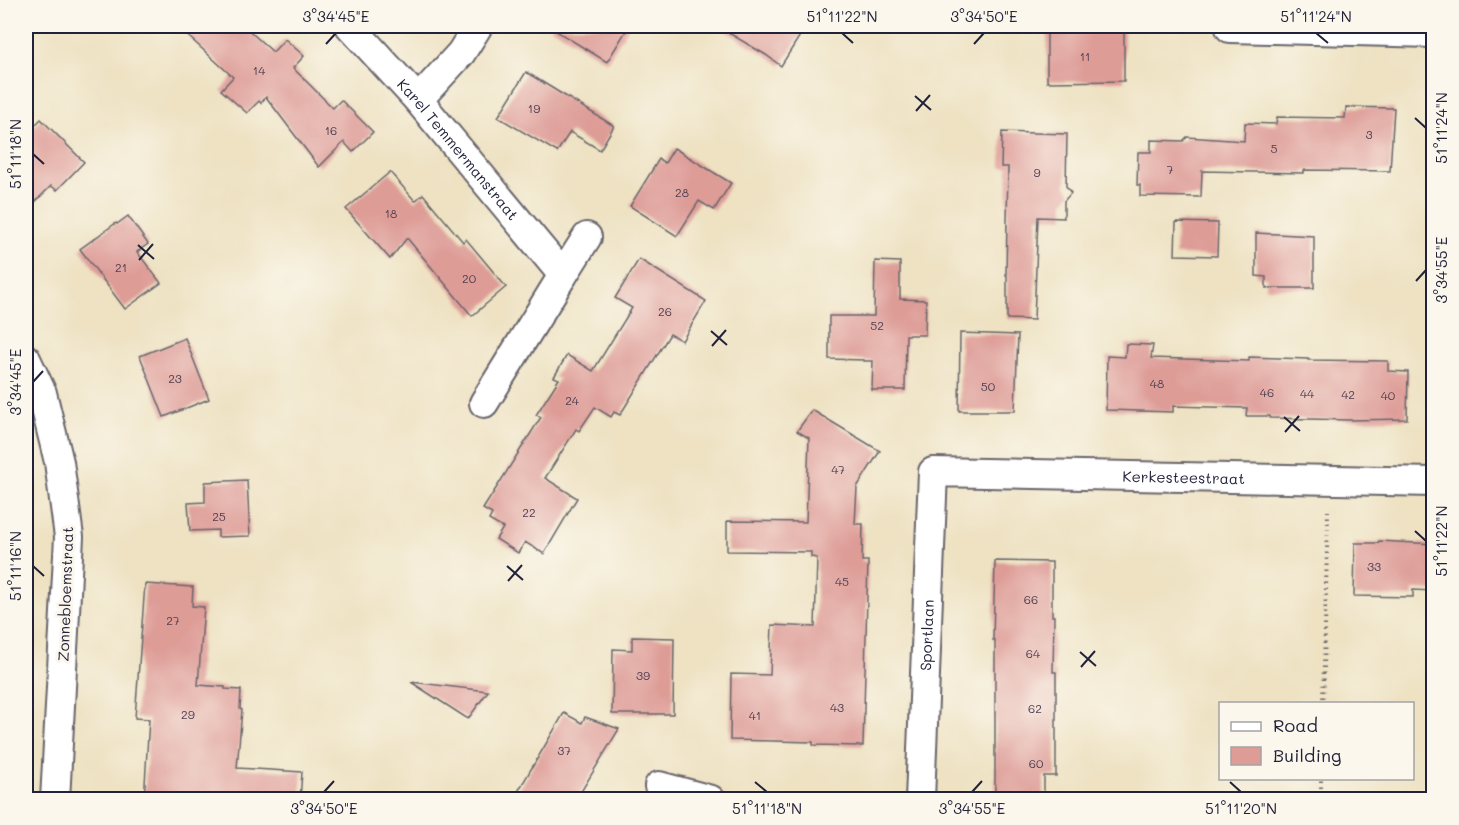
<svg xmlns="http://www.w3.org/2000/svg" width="1459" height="825" viewBox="0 0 1459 825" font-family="Mali,sans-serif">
  <rect width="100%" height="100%" fill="#fbf7ec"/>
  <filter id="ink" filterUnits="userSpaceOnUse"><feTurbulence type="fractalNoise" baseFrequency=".0167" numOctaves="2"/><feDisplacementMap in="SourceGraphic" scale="12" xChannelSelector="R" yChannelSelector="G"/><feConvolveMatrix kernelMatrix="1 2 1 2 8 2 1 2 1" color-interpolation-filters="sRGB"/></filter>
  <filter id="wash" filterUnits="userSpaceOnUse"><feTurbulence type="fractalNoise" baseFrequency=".008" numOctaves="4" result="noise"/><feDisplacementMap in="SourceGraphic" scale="24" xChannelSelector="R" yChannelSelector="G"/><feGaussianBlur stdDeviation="1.35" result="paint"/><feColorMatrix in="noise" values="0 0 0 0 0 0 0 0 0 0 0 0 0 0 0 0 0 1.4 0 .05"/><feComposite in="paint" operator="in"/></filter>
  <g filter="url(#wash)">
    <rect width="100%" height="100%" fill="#eee2c3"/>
    <g id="blocks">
      <g fill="#de9c97">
        <path d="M177 26H244L273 52 285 39 304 56 293 68 333 108 341 100 373 132 353 152 344 142 319 167 266 97 261 103 259 101 247 113 221 90 233 77Z"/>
        <path d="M548 26H629L607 62Z"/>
        <path d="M717 26H806L781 66 766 55Z"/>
        <path d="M1124 30V81L1047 82V32Z"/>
        <path d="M526 72 614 126 600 150 570 132 557 152 498 117Z"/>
        <path d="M1346 107 1394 108 1390 171 1304 170V173L1202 171 1201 197 1140 196V185H1137L1138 152H1151V140L1183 141 1187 137 1244 141 1245 123 1276 124 1277 117 1345 118Z"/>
        <path d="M41 119 84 162 57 190 51 186 26 211V134Z"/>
        <path d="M1002 132 1067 134 1066 186 1071 193 1064 201V218L1038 217 1034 320 1007 319V275H1006L1008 167H1001Z"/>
        <path d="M674 148 731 183 714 210 699 201 677 236 630 206 659 159 665 163Z"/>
        <path d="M390 172 415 201 423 194 463 242 466 239 506 287 472 316 407 238 390 259 346 209Z"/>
        <path d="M128 216 148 244 137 252 161 283 125 309 80 249 116 223 117 224Z"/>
        <path d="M1176 222 1218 223 1217 256 1175 255Z"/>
        <path d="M1256 233 1314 236V288H1266V277L1256 276Z"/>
        <path d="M639 259 706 301 682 341 670 334 620 415 614 412 611 417 595 407 579 431 576 429 545 478 577 498 544 554 525 542 518 553 496 539 503 528 489 520 492 514 483 509 541 417 536 415 559 379 554 377 567 355 593 371 632 308 615 298Z"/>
        <path d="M875 261 900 262V299L926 300 925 335H906L905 390H872L873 361H864V360L829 359V316H874Z"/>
        <path d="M960 333 1018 335 1015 411H959Z"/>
        <path d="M185 338 209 399 164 417 140 356Z"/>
        <path d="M1126 344 1153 345 1151 358 1249 361V357L1308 359V360L1388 361V371L1408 372 1407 419 1349 420 1270 418V416H1246L1247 408 1173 406V412L1106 410 1107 356 1125 357Z"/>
        <path d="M812 410 880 451 857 487 855 524H863L862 561H868L863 746 813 745V742L730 740 731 674 770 675 772 625 815 627 817 558 811 557V552L727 551V521L806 522 809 438 797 431Z"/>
        <path d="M247 480 250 536 218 537V530L190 531 188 503 205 502V482Z"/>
        <path d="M1379 541 1434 544V591L1413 590V597L1354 596 1355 543H1378Z"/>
        <path d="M995 561 1052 562V616H1054L1053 672H1056V776H1044V800H995V640H993Z"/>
        <path d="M145 584 193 587 192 606 204 607 198 685 225 687V689L241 690 240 709 242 710 237 768 302 772 300 800H144L149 719 135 718Z"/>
        <path d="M632 637 674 638 673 714H612L613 649 632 650Z"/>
        <path d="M411 682 488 691 468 719Z"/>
        <path d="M564 713 582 723 585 717 619 729 576 800H513Z"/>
      </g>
    </g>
  </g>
  <g filter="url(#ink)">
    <use href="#blocks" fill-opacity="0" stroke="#69656b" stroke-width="1.5"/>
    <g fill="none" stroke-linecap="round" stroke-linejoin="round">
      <g stroke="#69656b" stroke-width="32">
        <g id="street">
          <path id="s1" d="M350 26 418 100 563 275 587 237"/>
          <path d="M1230 28 1434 33"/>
          <path d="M418 100 461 53 478 26"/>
          <path d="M26 359 42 393 59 462 69 537 55 800"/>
          <path d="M484 403 563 275"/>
          <path d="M659 786 711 800"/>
          <path id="s2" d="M920 800 933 472 1434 482"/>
        </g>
      </g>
      <g stroke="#69656b" stroke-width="4" stroke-dasharray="1.5 4.5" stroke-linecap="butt">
        <path d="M1323 704 1328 511"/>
        <path d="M1321 800V778"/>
      </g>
      <use href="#street" stroke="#fff" stroke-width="28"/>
    </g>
  </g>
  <path fill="none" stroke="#22223b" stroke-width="2" d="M842 33 853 43M1316 33 1328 43M326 44 336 33M974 44 984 33M915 96 931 110M916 111 930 95M1415 118 1426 128M33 154 44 164M138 245 154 259M139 260 153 244M1416 281 1426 270M711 331 727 345M712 346 726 330M33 382 43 371M1284 417 1300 431M1285 432 1299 416M1415 531 1426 541M33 566 44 576M507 566 523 580M508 581 522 565M1080 652 1096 666M1081 667 1095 651M755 782 767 792M1230 782 1241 792M324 792 334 781M972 792 982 781"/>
  <g text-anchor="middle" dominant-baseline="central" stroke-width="6" stroke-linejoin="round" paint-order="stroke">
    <g font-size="12" fill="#514052">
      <text x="1085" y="56">11</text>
      <text x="259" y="70">14</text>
      <text x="534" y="108">19</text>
      <text x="331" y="130">16</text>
      <text x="1369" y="134">3</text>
      <text x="1274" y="148">5</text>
      <text x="1170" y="169">7</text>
      <text x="1037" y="172">9</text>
      <text x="682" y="192">28</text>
      <text x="391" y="213">18</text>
      <text x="121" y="267">21</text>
      <text x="469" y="278">20</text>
      <text x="665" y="311">26</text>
      <text x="877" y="325">52</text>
      <text x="175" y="378">23</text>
      <text x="1157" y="383">48</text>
      <text x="988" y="386">50</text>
      <text x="1267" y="392">46</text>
      <text x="1307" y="393">44</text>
      <text x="1348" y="394">42</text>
      <text x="1388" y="395">40</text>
      <text x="572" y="400">24</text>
      <text x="838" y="469">47</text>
      <text x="529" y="512">22</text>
      <text x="219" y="516">25</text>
      <text x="1374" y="566">33</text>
      <text x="842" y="581">45</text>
      <text x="1031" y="599">66</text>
      <text x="173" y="620">27</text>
      <text x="1033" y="653">64</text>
      <text x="643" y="675">39</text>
      <text x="837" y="707">43</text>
      <text x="1035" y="708">62</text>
      <text x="188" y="714">29</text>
      <text x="755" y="715">41</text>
      <text x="564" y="750">37</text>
      <text x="1036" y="763">60</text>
    </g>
    <g font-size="15" fill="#22223b" stroke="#fbf7ec">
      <text stroke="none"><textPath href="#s1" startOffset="164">Karel Temmermanstraat</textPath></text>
      <text stroke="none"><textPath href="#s2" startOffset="579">Kerkesteestraat</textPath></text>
      <text transform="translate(65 594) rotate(-88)">Zonnebloemstraat</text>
      <text stroke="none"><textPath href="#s2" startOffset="165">Sportlaan</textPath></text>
    </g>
  </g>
  <rect width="1459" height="825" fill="none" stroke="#fbf7ec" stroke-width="66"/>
  <rect x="1219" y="702" width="195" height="78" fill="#fbf7ec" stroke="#a4a2a5" stroke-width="1.5"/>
  <rect x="1231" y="722" width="30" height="9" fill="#ffffff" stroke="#a4a2a5" stroke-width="1.5"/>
  <text x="1273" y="732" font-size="18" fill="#22223b">Road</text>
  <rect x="1231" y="747" width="30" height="18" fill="#de9c97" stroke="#a4a2a5" stroke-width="1.5"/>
  <text x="1273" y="762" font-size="18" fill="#22223b">Building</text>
  <rect x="33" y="33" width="1393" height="759" fill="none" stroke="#22223b" stroke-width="2"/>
  <g font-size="15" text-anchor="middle" fill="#22223b">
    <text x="336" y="22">3°34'45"E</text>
    <text x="842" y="22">51°11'22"N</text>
    <text x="984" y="22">3°34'50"E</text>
    <text x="1316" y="22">51°11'24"N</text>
    <text transform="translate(1442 128) rotate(-90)" y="5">51°11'24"N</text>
    <text transform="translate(16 154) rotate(-90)" y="5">51°11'18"N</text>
    <text transform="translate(1442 270) rotate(-90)" y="5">3°34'55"E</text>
    <text transform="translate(16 382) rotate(-90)" y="5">3°34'45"E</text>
    <text transform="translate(1442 541) rotate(-90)" y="5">51°11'22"N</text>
    <text transform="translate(16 566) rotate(-90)" y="5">51°11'16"N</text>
    <text x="324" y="814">3°34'50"E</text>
    <text x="767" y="814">51°11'18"N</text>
    <text x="972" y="814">3°34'55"E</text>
    <text x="1241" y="814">51°11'20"N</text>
  </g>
</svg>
